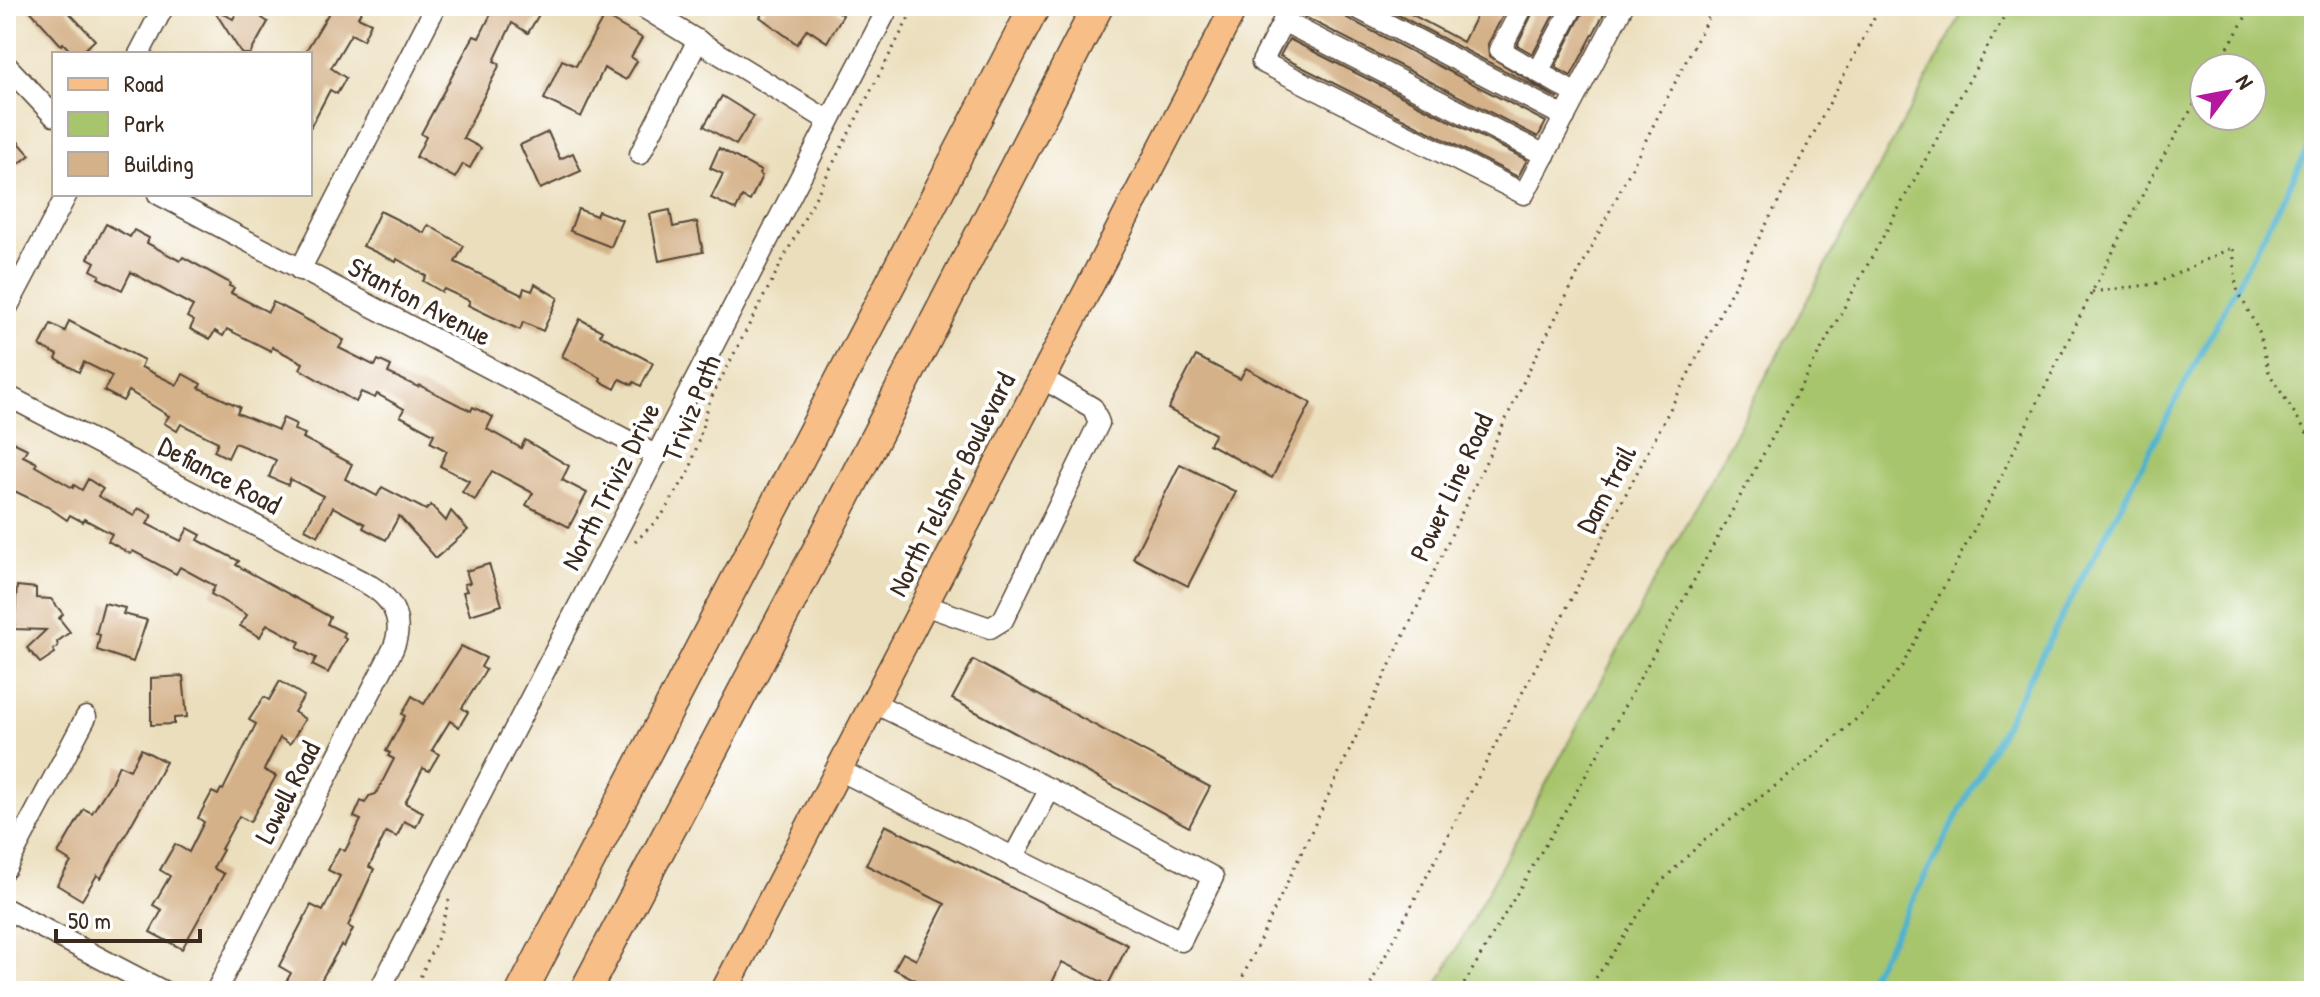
<svg xmlns="http://www.w3.org/2000/svg" width="2320" height="997" viewBox="0 0 2320 997" font-family="'Patrick Hand',sans-serif">
  <rect width="100%" height="100%" fill="#fff"/>
  <filter id="ink" filterUnits="userSpaceOnUse"><feTurbulence type="fractalNoise" baseFrequency=".0125" numOctaves="2"/><feDisplacementMap in="SourceGraphic" scale="16" xChannelSelector="R" yChannelSelector="G"/><feConvolveMatrix kernelMatrix="1 2 1 2 8 2 1 2 1" color-interpolation-filters="sRGB"/></filter>
  <filter id="wash" filterUnits="userSpaceOnUse"><feTurbulence type="fractalNoise" baseFrequency=".006" numOctaves="4" result="noise"/><feDisplacementMap in="SourceGraphic" scale="32" xChannelSelector="R" yChannelSelector="G"/><feGaussianBlur stdDeviation="1.8" result="paint"/><feColorMatrix in="noise" values="0 0 0 0 0 0 0 0 0 0 0 0 0 0 0 0 0 1.4 0 .05"/><feComposite in="paint" operator="in"/></filter>
  <g filter="url(#wash)">
    <rect width="100%" height="100%" fill="#ebdebc"/>
    <path fill="#a7c56c" stroke="#717845" stroke-width="2" fill-rule="evenodd" d="M1966 6H2314V991H1434ZM2204 68H2252V116H2204Z"/>
    <g fill="none" stroke-linecap="round" stroke-linejoin="round">
      <path stroke="#4db2cc" stroke-width="6" d="M1861 991 1890 943 2314 139"/>
    </g>
    <g id="blocks">
      <g fill="#d4b188">
        <path d="M26 6H63L95 40 80 54H73L63 43 61 45Z"/>
        <path d="M240 6H268L262 18 268 22 250 54H242L212 7 233 19Z"/>
        <path d="M333 6H364L358 17 371 23 363 40 351 34 331 68 346 78 337 94 330 90 310 128V54H304Z"/>
        <path d="M482 6H544L528 33 512 23 494 61 500 64 463 138 481 148 470 168 463 164 455 178 416 157 426 137 421 134 467 48 474 36 479 38 492 12Z"/>
        <path d="M766 6H829L843 15 827 42 807 29 797 44 760 17Z"/>
        <path d="M1305 6H1340L1347 18 1546 122 1538 137 1301 15Z"/>
        <path d="M1381 6H1396L1463 42 1481 6H1508L1488 44 1489 56 1559 99Z"/>
        <path d="M1536 6H1558L1533 54 1517 45Z"/>
        <path d="M1586 6H1608L1571 76 1555 67Z"/>
        <path d="M604 16 642 38 631 57 637 61 626 80 604 68 581 117 544 99 562 60 576 66Z"/>
        <path d="M1289 39 1527 160 1518 177 1280 56Z"/>
        <path d="M722 96 754 116 736 145 704 126Z"/>
        <path d="M6 128 30 155 6 174Z"/>
        <path d="M548 132 560 159 573 153 581 171 540 189 520 145Z"/>
        <path d="M719 148 761 171 759 174 762 176 750 201 742 197 736 210 711 198 723 174 710 168Z"/>
        <path d="M578 209 596 216 598 211 622 220 611 247 570 231Z"/>
        <path d="M670 210 673 227 697 222 703 252 659 261 650 214Z"/>
        <path d="M380 211 424 233 428 225 464 246 455 262 522 295 524 288 532 291 535 284 558 298 543 331 523 322 520 330 505 323 468 305 470 301 444 289 442 292 423 281 426 276 397 259 396 262 363 246Z"/>
        <path d="M106 224 130 237 134 230 149 238 147 243 180 261 183 257 230 283 229 286 234 288 231 293 268 312 273 302 291 311 344 340 339 348 375 366 378 360 391 366 388 373 418 387 419 385 471 411 473 407 493 417 487 429 521 448 525 440 569 466 562 480 587 493 569 527 526 505 533 493 492 471 475 500 462 492 469 481 440 466 447 451 430 442 434 434 400 416 404 409 377 394 375 398 361 392 356 402 300 369 303 363 272 347 271 351 227 329 223 336 215 331 210 339 190 329 194 321 187 317 193 306 131 272 122 290 98 278 100 275 91 270 95 262 88 258Z"/>
        <path d="M580 319 602 331 600 335 653 363 641 386 634 382 632 385 620 379 615 389 600 381 601 378 562 356Z"/>
        <path d="M69 321 144 360 141 367 177 385 183 374 201 384 199 388 240 407 237 413 278 430 283 418 296 424 294 430 305 434 303 438 352 464 345 479 377 496 382 487 426 510 431 505 446 521 451 511 468 530 436 558 399 516 386 540 363 528 365 524 333 507 318 536 305 529 323 496 290 479 288 485 269 477 276 460 235 443 228 458 214 451 218 442 181 424 177 431 164 423 169 416 129 391 123 401 104 391 112 376 84 362 79 372 56 359 58 355 40 346 51 324 65 331Z"/>
        <path d="M1196 356 1240 379 1246 368 1311 403 1272 478 1209 444 1215 434 1168 409Z"/>
        <path d="M13 442 27 449 23 456 37 463 35 466 73 488 74 485 82 490 88 479 103 489 98 496 134 516 138 508 152 515 147 524 181 541 188 528 201 535 198 540 239 561 236 565 330 617 327 624 345 633 343 637 346 639 328 673 312 665 316 658 297 648 300 642 267 624 260 637 240 626 247 615 211 594 215 586 180 567 176 574 133 551 131 554 108 541 112 534 84 519 83 522 70 515 67 520 48 507 6 487V447L9 449Z"/>
        <path d="M1180 464 1236 492 1188 586 1133 558Z"/>
        <path d="M489 564 502 605 470 615 463 592 467 591 464 584 470 583 466 571Z"/>
        <path d="M17 586 36 588V598L51 599 63 614 59 618 70 632 57 642 58 646 53 650 55 653 40 663 27 648 46 630 14 629Z"/>
        <path d="M104 603 125 608 123 614 147 620 133 662 97 650 100 635 96 634Z"/>
        <path d="M461 646 486 658 481 667 486 670 462 708 468 712 459 727 450 721 432 750 439 754 429 771 423 768 405 803 423 812 416 827 404 821 397 837 386 832 369 867 374 869 348 926 353 929 344 947 341 945 315 991H281L291 973 279 966 311 905 323 911 340 876 328 870 339 848 345 851 361 820 354 817 361 801 365 803 369 796 376 794 394 759 388 756 390 753 386 751 405 716 402 714 412 696 424 704Z"/>
        <path d="M973 660 1210 787 1189 827 952 699Z"/>
        <path d="M183 676 187 717 174 718V724L151 725V678Z"/>
        <path d="M280 681 304 696 294 712 305 719 290 744 280 738 264 770 276 776 250 822 239 816 221 849 223 850 213 868 224 874 182 949 150 932 162 910 153 905 170 876 160 870 175 844 189 852 204 822 198 818 212 792 218 795 221 789 223 790 256 724 249 720 264 697 269 700Z"/>
        <path d="M141 749 166 762 111 861 101 878 97 875 82 900 57 885 71 862 58 854 84 809 92 813 111 783 119 765 130 770Z"/>
        <path d="M885 825 1128 945 1108 985 1062 962 1048 991H911L916 980 894 969 903 953 916 960 945 904 866 865Z"/>
      </g>
    </g>
  </g>
  <g filter="url(#ink)">
    <use href="#blocks" fill-opacity="0" stroke="#554536" stroke-width="2"/>
    <g fill="none" stroke-linecap="round" stroke-linejoin="round">
      <g stroke="#554536" stroke-width="23">
        <g id="minor">
          <path d="M641 6 829 121"/>
          <path d="M1291 6 1262 62 1524 194 1623 6"/>
          <path d="M1353 6 1565 117"/>
          <path d="M1523 6 1500 50 1576 94"/>
          <path d="M1283 21 1545 155"/>
          <path d="M139 54 164 6"/>
          <path d="M6 65 54 116"/>
          <path d="M1538 72 1573 6"/>
          <path d="M640 154 698 40"/>
          <path d="M158 194 657 456"/>
          <path d="M300 270 436 6"/>
          <path d="M6 310 67 194"/>
          <path d="M6 395 371 586C395 601 404 623 393 649L216 991"/>
          <path d="M924 605 990 628 1003 620 1099 423 1093 408 1042 378"/>
          <path d="M839 770 1181 941 1213 877 1050 789 874 703"/>
          <path d="M1013 858 1050 789"/>
          <path d="M6 868 86 717"/>
          <path d="M6 909 163 991"/>
          <path d="M379 991 889 6"/>
        </g>
      </g>
      <g stroke="#554536" stroke-width="29">
        <path id="major" d="M724 991 1235 6"/>
      </g>
      <g stroke="#554536" stroke-width="33">
        <g id="highway">
          <path d="M522 991 1035 6"/>
          <path d="M585 991 815 555 1098 6"/>
        </g>
      </g>
      <g stroke="#554536" stroke-width="3" stroke-dasharray="2 6" stroke-linecap="butt">
        <path d="M2216 68 2252 6"/>
        <path d="M2092 292 2155 284 2233 247 2236 287 2259 332 2269 373 2314 444"/>
        <path d="M635 542 662 515 690 470 710 400 915 6"/>
        <path d="M414 991 439 935 449 900"/>
        <path d="M1236 991 1531 366 1714 6"/>
        <path d="M1367 991 1880 6"/>
        <path d="M1460 991 1600 751 2010 6"/>
        <path d="M1587 991 1660 883 1704 840 1812 758 1870 707 1902 666 1988 503 2092 292 2157 167 2204 88"/>
      </g>
      <use href="#minor" stroke="#fff" stroke-width="20"/>
      <use href="#major" stroke="#f7be87" stroke-width="26"/>
      <use href="#highway" stroke="#f7be87" stroke-width="30"/>
    </g>
  </g>
  <g text-anchor="middle" dominant-baseline="central" stroke-width="8" stroke-linejoin="round" paint-order="stroke">
    <g font-size="28" fill="#3b2a1e" stroke="#fff">
      <text transform="translate(420 301) rotate(28)">Stanton Avenue</text>
      <text transform="translate(691 408) rotate(-68)">Triviz Path</text>
      <text transform="translate(220 475) rotate(28)">Defiance Road</text>
      <text transform="translate(951 484) rotate(-63)">North Telshor Boulevard</text>
      <text transform="translate(610 486) rotate(-63)">North Triviz Drive</text>
      <text transform="translate(1451 487) rotate(-65)">Power Line Road</text>
      <text transform="translate(1606 489) rotate(-62)">Dam trail</text>
      <text transform="translate(287 792) rotate(-63)">Lowell Road</text>
    </g>
  </g>
  <rect width="2320" height="997" fill="none" stroke="#fff" stroke-width="32"/>
  <rect x="52" y="52" width="260" height="144" fill="#ffffff" stroke="#b1aaa5" stroke-width="2"/>
  <rect x="68" y="78" width="40" height="12" fill="#f7be87" stroke="#b1aaa5" stroke-width="2"/>
  <text x="124" y="92" font-size="24" fill="#3b2a1e">Road</text>
  <rect x="68" y="112" width="40" height="24" fill="#a7c56c" stroke="#b1aaa5" stroke-width="2"/>
  <text x="124" y="132" font-size="24" fill="#3b2a1e">Park</text>
  <rect x="68" y="152" width="40" height="24" fill="#d4b188" stroke="#b1aaa5" stroke-width="2"/>
  <text x="124" y="172" font-size="24" fill="#3b2a1e">Building</text>
  <g transform="translate(2228 92) rotate(58)"><circle r="38" fill="#ffffff" stroke="#b1aaa5" stroke-width="2"/>
  <path d="M0-6L14 30L0 20L-14 30Z" fill="#b5179e"/>
  <text y="-12" font-size="22" font-weight="bold" text-anchor="middle" fill="#3b2a1e">N</text>
  </g>
  <path d="M56 929v12h144v-12" fill="none" stroke="#3b2a1e" stroke-width="4"/>
  <text x="68" y="929" font-size="24" fill="#3b2a1e" stroke="#ffffff" stroke-width="6" paint-order="stroke">50 m</text>
</svg>
